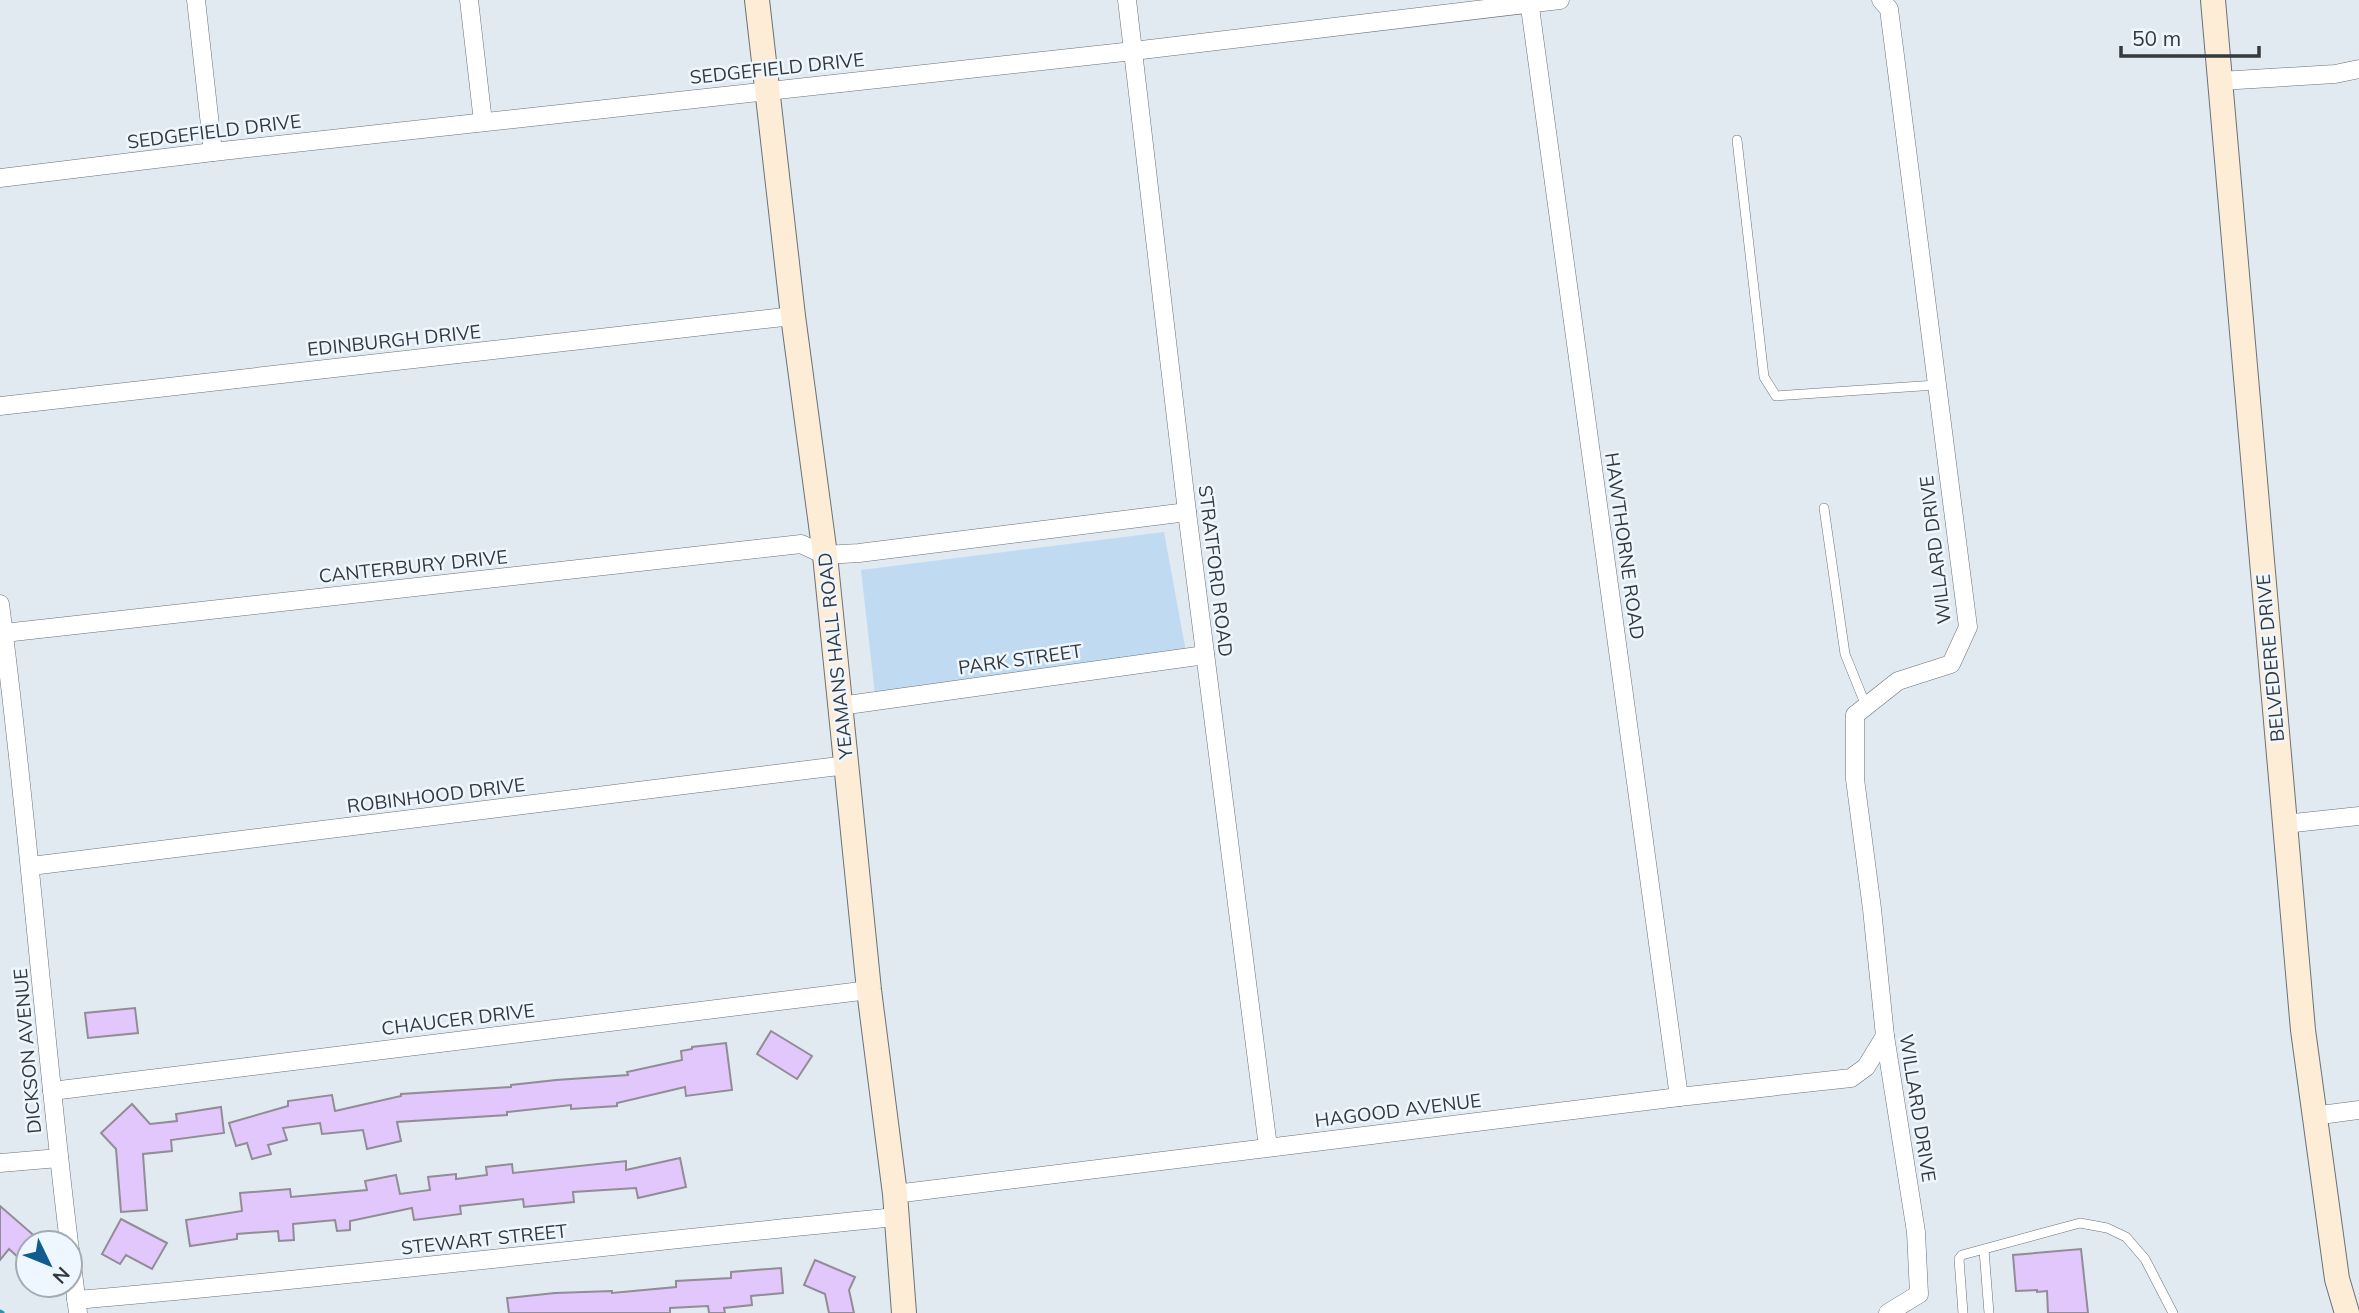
<svg xmlns="http://www.w3.org/2000/svg" width="2359" height="1313" viewBox="0 0 2359 1313" font-family="Mulish,sans-serif">
  <rect width="100%" height="100%" fill="#e1eaf1"/>
  <path fill="#c0daf2" d="M1164 532 1186 652 875 694 861 570Z"/>
  <g fill="none" stroke-linecap="round" stroke-linejoin="round">
    <path stroke="#2f92b0" stroke-width="5" d="M0 1312 2 1313"/>
  </g>
  <g fill="#e1c7fb" stroke="#918c95" stroke-width="2">
    <path d="M135 1008 138 1033 88 1038 85 1013Z"/>
    <path d="M771 1031 812 1056 797 1079 757 1054Z"/>
    <path d="M726 1043 732 1090 686 1096 685 1087 617 1103V1106L571 1109V1105L507 1112V1115L397 1122 401 1141 367 1149 363 1130 322 1134 320 1123 283 1128 287 1140 268 1145 271 1154 252 1159 247 1143 236 1146 229 1123 288 1106V1101L332 1095 335 1111 401 1096V1094L511 1087V1085L556 1080 628 1075 627 1072 682 1060 681 1051 692 1049V1047Z"/>
    <path d="M132 1104 150 1124 177 1121 176 1114 221 1107 224 1133 171 1140 172 1151 143 1154 147 1210 121 1212 116 1149 101 1133Z"/>
    <path d="M680 1158 686 1187 638 1198 636 1188 573 1192 574 1202 524 1207 523 1199 460 1206 461 1214 414 1220 412 1208 350 1221V1230L337 1231 335 1220 293 1224 294 1240 279 1241 278 1231 237 1234V1239L190 1246 186 1220 242 1211 240 1193 290 1189 291 1197 367 1190 365 1181 396 1175 400 1194 430 1190 428 1177 456 1174V1179L487 1175 486 1167 512 1164 513 1173 626 1161V1170Z"/>
    <path d="M0 1206 38 1239 34 1243H28V1250L20 1259 9 1249 0 1260Z"/>
    <path d="M121 1219 167 1243 152 1269 126 1255 120 1264 102 1254Z"/>
    <path d="M2081 1249 2088 1313H2048L2047 1291 2037 1292V1290L2016 1291 2013 1255Z"/>
    <path d="M815 1260 855 1277 849 1290 854 1313H829L825 1294 804 1285Z"/>
    <path d="M781 1268 783 1293 751 1296 752 1305 724 1308 725 1313H709L708 1306 670 1308V1313H509L507 1298 555 1293 612 1291V1293L676 1287V1281L731 1278V1272Z"/>
  </g>
  <g fill="none" stroke-linecap="round" stroke-linejoin="round">
    <g stroke="#6a7178" stroke-width="10">
      <g id="lane">
        <path d="M1737 140 1764 377 1776 396 1936 385"/>
        <path d="M1824 508 1845 654 1866 706"/>
        <path d="M1984 1250 1989 1313"/>
        <path d="M1963 1313 1959 1259 1962 1255 2080 1223 2107 1228 2126 1237 2145 1259 2173 1313"/>
      </g>
    </g>
    <g stroke="#6a7178" stroke-width="19">
      <g id="street">
        <path d="M196 0 213 152"/>
        <path d="M469 0 483 122"/>
        <path d="M1127 0 1187 512 1268 1147"/>
        <path d="M1529 0 1679 1097"/>
        <path d="M1881 0 1889 9 1968 627 1951 664 1898 681 1855 715V779L1872 909 1885 1036 1916 1232 1919 1294 1888 1313"/>
        <path d="M2220 81 2335 74 2359 69"/>
        <path d="M0 178 213 152 1133 51 1560 0"/>
        <path d="M0 406 793 316"/>
        <path d="M0 604C28 816 43 1030 69 1243"/>
        <path d="M4 633 801 544 825 555 859 553 1187 512"/>
        <path d="M840 706 1205 655"/>
        <path d="M2285 824 2359 816"/>
        <path d="M31 866 847 765"/>
        <path d="M52 1091 869 990"/>
        <path d="M2313 1116 2359 1110"/>
        <path d="M0 1163 59 1158"/>
        <path d="M895 1194 1679 1097 1851 1078 1866 1067 1885 1036"/>
        <path d="M70 1249 78 1313"/>
        <path d="M76 1300C350 1277 623 1243 897 1217"/>
      </g>
    </g>
    <g stroke="#6a7178" stroke-width="26">
      <g id="secondary">
        <path d="M757 0 793 316 825 555 869 990 895 1194 904 1313"/>
        <path d="M2213 0 2303 1030 2337 1279 2347 1313"/>
      </g>
    </g>
    <use href="#lane" stroke="#fff" stroke-width="9"/>
    <use href="#street" stroke="#fff" stroke-width="18"/>
    <use href="#secondary" stroke="#fdedd7" stroke-width="24"/>
  </g>
  <g text-anchor="middle" dominant-baseline="central" stroke-width="5" stroke-linejoin="round" paint-order="stroke">
    <g font-size="19" fill="#35393c" stroke="#eef7ff">
      <text transform="translate(777 68) rotate(-6)">SEDGEFIELD DRIVE</text>
      <text transform="translate(214 131) rotate(-7)">SEDGEFIELD DRIVE</text>
      <text transform="translate(394 340) rotate(-6)">EDINBURGH DRIVE</text>
      <text transform="translate(1625 546) rotate(82)">HAWTHORNE ROAD</text>
      <text transform="translate(1935 550) rotate(-97)">WILLARD DRIVE</text>
      <text transform="translate(413 566) rotate(-6)">CANTERBURY DRIVE</text>
      <text transform="translate(1216 571) rotate(83)">STRATFORD ROAD</text>
      <text transform="translate(835 656) rotate(-96)">YEAMANS HALL ROAD</text>
      <text transform="translate(2270 658) rotate(-95)">BELVEDERE DRIVE</text>
      <text transform="translate(1020 659) rotate(-8)">PARK STREET</text>
      <text transform="translate(436 795) rotate(-7)">ROBINHOOD DRIVE</text>
      <text transform="translate(458 1019) rotate(-7)">CHAUCER DRIVE</text>
      <text transform="translate(27 1051) rotate(-95)">DICKSON AVENUE</text>
      <text transform="translate(1918 1108) rotate(81)">WILLARD DRIVE</text>
      <text transform="translate(1398 1110) rotate(-7)">HAGOOD AVENUE</text>
      <text transform="translate(484 1239) rotate(-6)">STEWART STREET</text>
    </g>
  </g>
  <g transform="translate(49 1264) rotate(133)"><circle r="33" fill="#eef7ff" stroke="#a4abb1" stroke-width="2"/>
  <path d="M0-5L12 26L0 18L-12 26Z" fill="#0f5d90"/>
  <text y="-10" font-size="19" font-weight="bold" text-anchor="middle" fill="#35393c">N</text>
  </g>
  <path d="M2121 46v10h138v-10" fill="none" stroke="#35393c" stroke-width="3.5"/>
  <text x="2132" y="46" font-size="21" fill="#35393c" stroke="#eef7ff" stroke-width="5" paint-order="stroke">50 m</text>
</svg>
